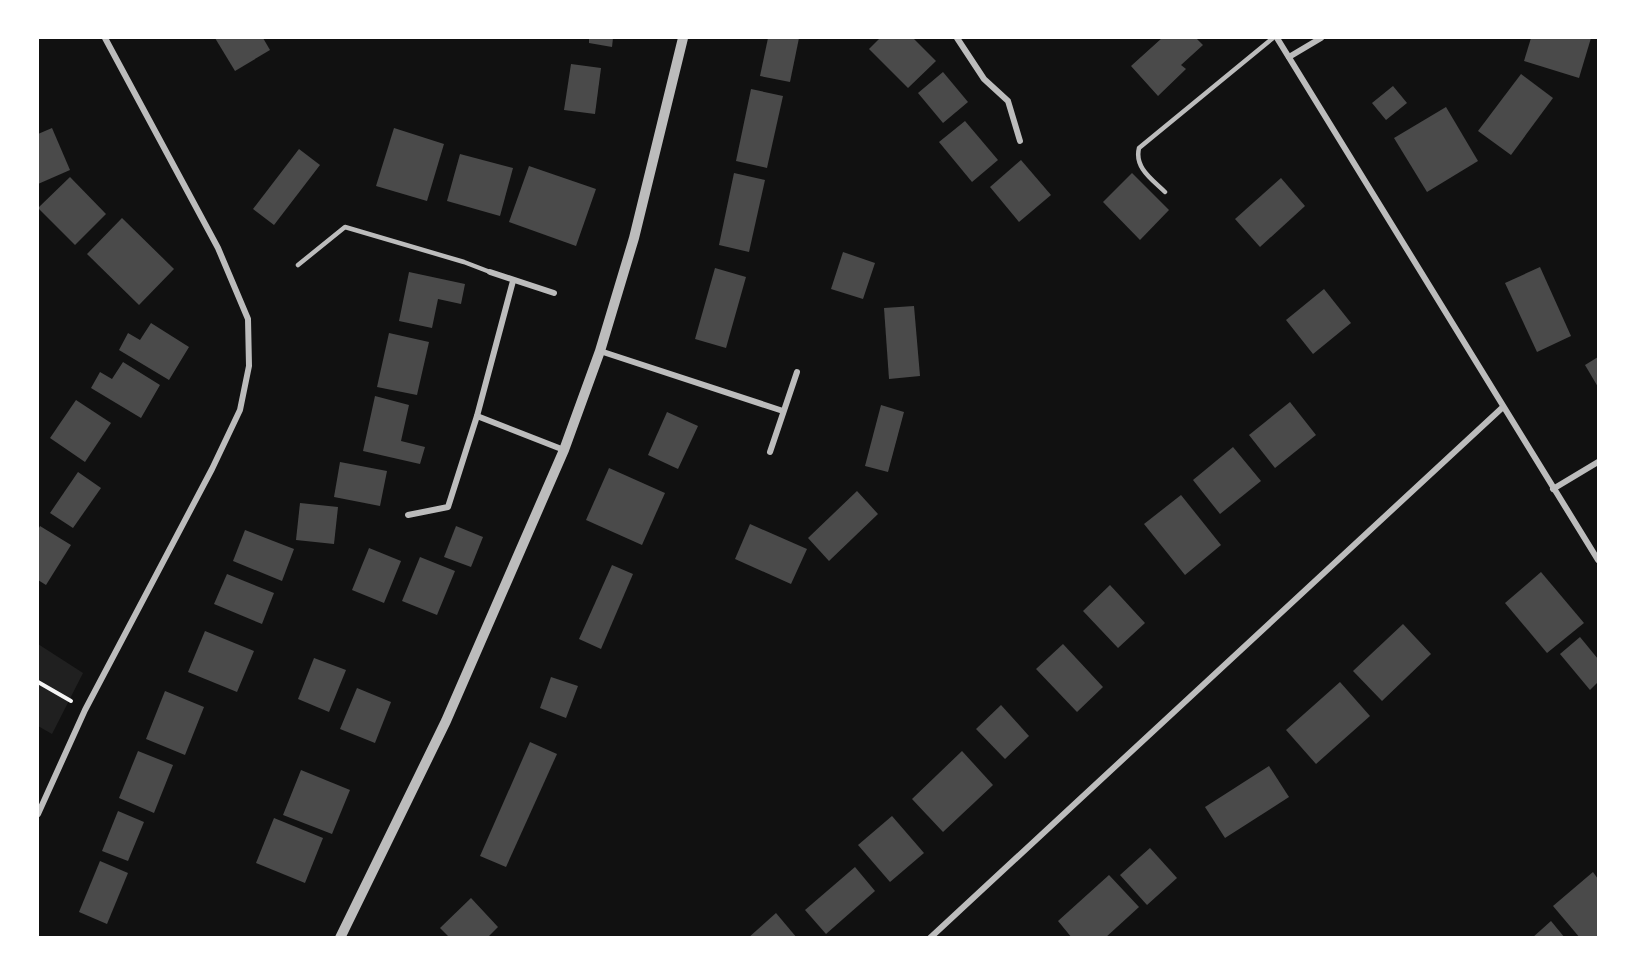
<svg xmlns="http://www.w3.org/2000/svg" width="1636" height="975" viewBox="0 0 1636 975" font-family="'Sofia Sans Condensed',sans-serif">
  <rect width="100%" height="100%" fill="#111"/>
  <path fill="#202020" d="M38 644 83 673 52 734 38 726Z"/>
  <g fill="#4a4a4a">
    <path d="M215 38H263L270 50 235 71Z"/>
    <path d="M589 38H613L612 47 589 43Z"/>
    <path d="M768 38H799L790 82 760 76Z"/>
    <path d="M880 38H913L936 61 908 88 869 49Z"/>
    <path d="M1162 38H1196L1203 45 1181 65 1186 69 1158 96 1131 66Z"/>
    <path d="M1531 38H1591L1579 78 1524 61Z"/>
    <path d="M571 64 601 68 595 114 564 110Z"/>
    <path d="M943 72 968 102 943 123 918 93Z"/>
    <path d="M1521 74 1553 98 1511 155 1478 131Z"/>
    <path d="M1393 86 1407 103 1386 120 1372 103Z"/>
    <path d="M751 89 783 96 767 168 736 161Z"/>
    <path d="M1446 107 1478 161 1427 192 1394 138Z"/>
    <path d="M965 121 998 160 972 182 939 142Z"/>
    <path d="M52 128 70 170 38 184V134Z"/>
    <path d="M394 128 444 144 427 201 376 186Z"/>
    <path d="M299 149 320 165 274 225 253 209Z"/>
    <path d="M460 154 513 168 500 216 447 201Z"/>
    <path d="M1021 160 1051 195 1019 222 990 187Z"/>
    <path d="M529 166 596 189 576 246 509 222Z"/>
    <path d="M734 173 765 180 749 252 719 245Z"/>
    <path d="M1132 173 1169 210 1140 240 1103 202Z"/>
    <path d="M70 177 106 214 75 245 38 208Z"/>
    <path d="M1281 178 1305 206 1260 247 1235 219Z"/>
    <path d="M122 218 174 269 139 305 87 254Z"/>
    <path d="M843 252 875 263 863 299 831 289Z"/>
    <path d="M1540 267 1571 336 1537 352 1505 283Z"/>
    <path d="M715 268 746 277 726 348 695 339Z"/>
    <path d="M409 272 465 284 461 304 438 299 432 328 399 321Z"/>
    <path d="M1324 289 1351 323 1313 354 1286 320Z"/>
    <path d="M914 306 920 376 889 379 884 308Z"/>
    <path d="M151 323 189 347 169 380 119 350 128 333 140 340Z"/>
    <path d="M389 333 429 342 417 395 377 387Z"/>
    <path d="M1598 357V387L1585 365Z"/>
    <path d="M123 362 160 385 141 418 91 388 100 372 112 379Z"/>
    <path d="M375 396 409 405 401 441 425 447 420 464 363 451Z"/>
    <path d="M76 400 111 423 85 462 50 438Z"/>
    <path d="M1290 402 1316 435 1275 468 1249 435Z"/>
    <path d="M881 405 904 412 888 472 865 466Z"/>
    <path d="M667 412 698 426 678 469 648 455Z"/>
    <path d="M1233 447 1261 481 1220 514 1193 480Z"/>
    <path d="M340 462 387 471 380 506 334 497Z"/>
    <path d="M609 468 665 493 642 545 586 520Z"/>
    <path d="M78 472 101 488 73 528 50 513Z"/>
    <path d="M857 491 878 514 829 561 808 538Z"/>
    <path d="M1181 495 1221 545 1185 575 1144 524Z"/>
    <path d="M300 503 338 507 334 544 296 540Z"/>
    <path d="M750 524 807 549 791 584 735 559Z"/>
    <path d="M40 526 71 545 46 585 38 580V530Z"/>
    <path d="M456 526 483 537 471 567 444 557Z"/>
    <path d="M245 530 294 549 282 581 233 561Z"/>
    <path d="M369 548 401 561 384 603 352 590Z"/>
    <path d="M420 557 455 571 437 615 402 601Z"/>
    <path d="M612 565 633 574 601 649 579 639Z"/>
    <path d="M1541 572 1584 623 1547 653 1505 603Z"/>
    <path d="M227 574 274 593 262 624 214 604Z"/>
    <path d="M1110 585 1145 623 1118 648 1083 611Z"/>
    <path d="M1403 624 1431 654 1382 701 1353 671Z"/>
    <path d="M205 631 254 651 237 692 188 672Z"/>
    <path d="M1580 637 1598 659V682L1590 690 1560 654Z"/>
    <path d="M1063 644 1103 687 1077 712 1036 669Z"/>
    <path d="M314 658 346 670 329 712 298 699Z"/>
    <path d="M551 677 578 686 566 718 540 708Z"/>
    <path d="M1340 682 1370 716 1316 764 1286 730Z"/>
    <path d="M357 688 391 702 375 743 340 729Z"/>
    <path d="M165 691 204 707 185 755 146 739Z"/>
    <path d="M1001 705 1029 736 1005 759 976 729Z"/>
    <path d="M530 742 557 754 506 867 480 856Z"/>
    <path d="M138 751 173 765 154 813 119 798Z"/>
    <path d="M962 751 993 785 943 832 912 799Z"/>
    <path d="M1269 766 1289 797 1225 838 1205 807Z"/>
    <path d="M301 770 350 790 332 834 283 815Z"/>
    <path d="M118 811 144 822 128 861 102 851Z"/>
    <path d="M892 816 924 853 890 882 858 845Z"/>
    <path d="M274 818 323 838 305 883 256 863Z"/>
    <path d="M1150 848 1177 878 1147 905 1120 875Z"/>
    <path d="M100 861 128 873 107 924 79 912Z"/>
    <path d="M855 867 875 891 826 934 805 910Z"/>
    <path d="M1593 872 1598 879V938H1580L1553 906Z"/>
    <path d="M1109 875 1139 907 1105 938H1072L1058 921Z"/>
    <path d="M471 898 498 927 487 938H450L440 928Z"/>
    <path d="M776 913 797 938H748Z"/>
    <path d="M1551 921 1565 938H1532Z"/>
  </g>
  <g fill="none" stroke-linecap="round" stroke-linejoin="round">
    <path stroke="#f5f5f5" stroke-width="4" d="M38 682 71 701"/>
    <g stroke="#bcbcbc" stroke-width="4.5">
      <path d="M1165 192C1153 180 1134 168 1139 148L1273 38"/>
      <path d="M298 265 345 227 464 262 490 272"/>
    </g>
    <g stroke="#bcbcbc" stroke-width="6">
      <path d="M957 38 984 79 1008 101 1020 141"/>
      <path d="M1277 38 1598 560"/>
      <path d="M1289 57 1321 38"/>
      <path d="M490 272 554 293"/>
      <path d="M600 351 783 411"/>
      <path d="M477 416 564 450"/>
      <path d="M770 452 797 372"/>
      <path d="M1553 489 1598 462"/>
      <path d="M408 515 448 507 477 416 513 281"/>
      <path d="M38 814 85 710 212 469 240 410 249 366 248 319 218 248 105 38"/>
      <path d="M930 938 1503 407"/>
    </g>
    <path stroke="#bcbcbc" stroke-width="10" d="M340 938 446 721 564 450 600 351 634 238 683 38"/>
  </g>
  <rect width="1636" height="975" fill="none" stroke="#ffffff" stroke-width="78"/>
</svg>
